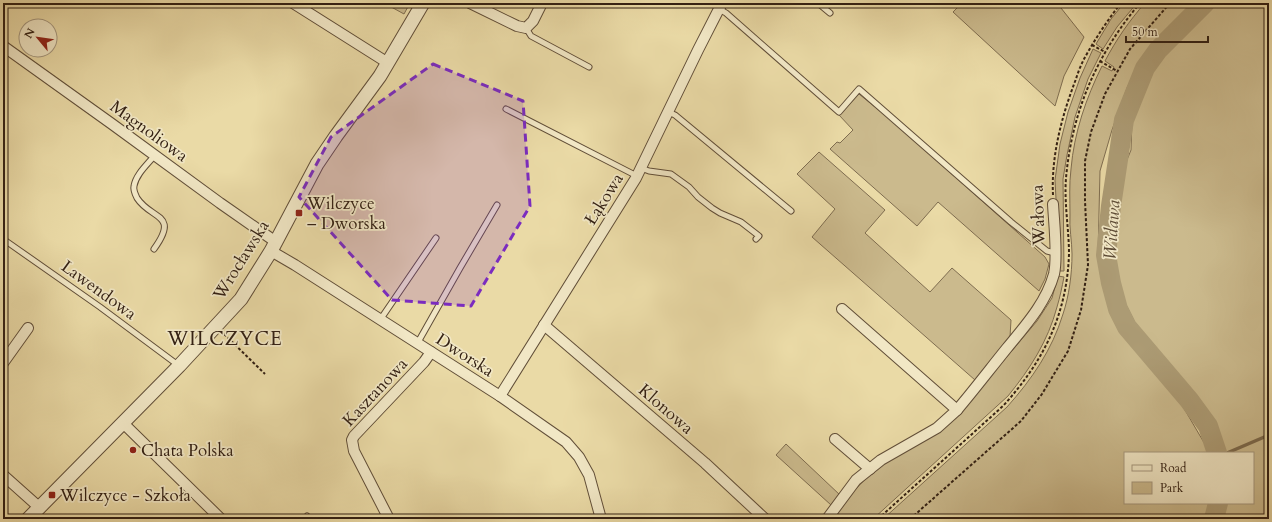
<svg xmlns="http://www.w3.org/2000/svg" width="1272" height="522" viewBox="0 0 1272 522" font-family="Cardo,serif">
  <rect width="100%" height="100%" fill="#eadaa6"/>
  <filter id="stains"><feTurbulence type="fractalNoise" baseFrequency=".005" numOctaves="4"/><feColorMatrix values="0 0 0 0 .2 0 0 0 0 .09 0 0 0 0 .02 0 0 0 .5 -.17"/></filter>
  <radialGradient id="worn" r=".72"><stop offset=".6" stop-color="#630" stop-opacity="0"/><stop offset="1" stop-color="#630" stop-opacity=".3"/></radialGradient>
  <g fill="#cbba8d" stroke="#7f6d50">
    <path d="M384 3H410L404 14Z"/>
    <path d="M962 3H1057L1084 37 1064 76 1055 106 953 12Z"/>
    <path d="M1124 3H1137L1117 27 1103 49 1096 44 1111 19Z"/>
    <path d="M1145 3H1195L1155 40 1139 62 1127 88 1112 130 1100 171 1098 255 1104 290 1124 336 1152 368 1182 405 1206 446 1208 453H1125V503H1212L1206 519H883L1007 407C1032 379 1052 350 1063 314 1069 296 1072 274 1072 254 1072 241 1069 228 1070 215 1070 200 1069 184 1071 169 1074 133 1086 98 1102 66L1112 71 1114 67 1105 61C1116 40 1129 21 1145 3Z"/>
    <path d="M1218 3H1269V514H1265L1256 519H1221L1227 503H1253V453H1226L1215 428 1195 394 1155 349 1134 321 1119 291 1113 264 1118 182 1131 150 1132 120 1140 95 1154 64Z"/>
    <path d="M1093 49 1101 53 1088 79 1075 117 1067 155 1063 179 1064 271H1058V237L1055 180 1060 144 1068 112 1080 78Z"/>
    <path d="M859 94 891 120 1045 257 1049 264 1045 279 1039 291 938 202 917 226 830 149 837 142 840 143 853 130 839 115Z"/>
    <path d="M819 152 885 210 865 233 930 292 952 268 1011 320 1010 337 975 380 812 237 835 209 797 174Z"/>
    <path d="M1058 276 1064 277C1062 287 1060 297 1057 307 1048 341 1030 369 1008 396L873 519H831L850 495 876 468 962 410 1037 321 1052 298Z"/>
    <path d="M786 444 840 495 831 505 776 455Z"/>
  </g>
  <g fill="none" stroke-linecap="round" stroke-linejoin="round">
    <path stroke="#7c6a4d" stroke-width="3.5" d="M1227 453 1269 435"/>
    <g stroke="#ac9b74" stroke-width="20">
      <path d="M1205 3 1158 50 1145 68 1124 120 1111 206 1106 255 1111 283 1118 309 1127 327 1189 400 1208 426 1217 453"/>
      <path d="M1214 519 1218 503"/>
    </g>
    <g stroke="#614e38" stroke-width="7">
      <g id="service">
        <path d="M818 3 830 13"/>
        <path d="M719 9 726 13 839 112 859 89 1011 222 1047 251 1055 253"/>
        <path d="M526 28 531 36 589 67"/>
        <path d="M506 109 637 176"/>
        <path d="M668 112 675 115 791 211"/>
        <path d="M641 168 649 171 671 174 689 187 698 197 712 208 720 213 741 222 759 236 756 239"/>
        <path d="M3 239 100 307 178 365"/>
        <path d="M154 249C180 213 151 220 137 198 135 194 133 190 134 186 136 174 148 164 155 155"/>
        <path d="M380 320 436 238"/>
        <path d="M417 344 460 268 497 205"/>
        <path d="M307 516 310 519"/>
      </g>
    </g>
    <g stroke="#614e38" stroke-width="12">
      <g id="minor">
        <path d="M293 3 388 63"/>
        <path d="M470 3 517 26 526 28 533 21 542 3"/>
        <path d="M3 46 112 124 220 203 276 242"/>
        <path d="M271 251 295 265 500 396 566 442 579 457 589 475 601 519"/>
        <path d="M544 325 705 463 765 519"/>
        <path d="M3 363 28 328"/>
        <path d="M500 396 636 178 698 50 722 3"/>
        <path d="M957 410C974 390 990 369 1007 348 1025 326 1046 303 1054 274 1058 257 1054 223 1053 204"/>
        <path d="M123 423 221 519"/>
        <path d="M835 439 870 469"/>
        <path d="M3 475 40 508"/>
        <path d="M389 519 354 451 352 440 354 436 424 362 431 352"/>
        <path d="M827 519 856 480 881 460 937 428 957 410 842 309"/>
      </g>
    </g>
    <g stroke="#614e38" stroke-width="15">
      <path id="tertiary" d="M28 519 179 366 241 299 271 251 317 164 336 136 380 76 423 3"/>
    </g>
    <g stroke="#332013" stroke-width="2" stroke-dasharray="3 2" stroke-linecap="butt">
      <path d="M1092 45 1105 52"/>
      <path d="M1100 61 1117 71"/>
      <path d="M1053 195C1051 156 1062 115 1076 79 1078 72 1081 65 1084 59 1095 39 1107 21 1121 3"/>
      <path d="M224 334 265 374"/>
      <path d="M878 519 1003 406C1043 362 1067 315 1069 254 1069 229 1064 204 1066 178 1072 111 1097 54 1140 3"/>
      <path d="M910 519 1021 421 1042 394 1068 351 1081 310 1088 265 1085 201V161L1091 132 1105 94 1130 49 1170 3"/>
    </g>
    <use href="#service" stroke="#f1e7c5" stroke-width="5"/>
    <use href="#minor" stroke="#f1e7c5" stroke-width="10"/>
    <use href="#tertiary" stroke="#f1e7c5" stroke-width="13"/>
  </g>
  <path fill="#7b2cbf" fill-opacity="0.2" stroke="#7b2cbf" stroke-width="3" stroke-dasharray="8 5" stroke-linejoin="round" d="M433 64 523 101 530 206 471 306 392 300 299 197 331 137Z"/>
  <g fill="#8f2418" stroke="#f1e7c5" stroke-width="1.5">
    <rect x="295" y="209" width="8" height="8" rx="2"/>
    <circle cx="133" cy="450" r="4"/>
    <rect x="48" y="491" width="8" height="8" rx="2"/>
  </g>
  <g text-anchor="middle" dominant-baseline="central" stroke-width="3.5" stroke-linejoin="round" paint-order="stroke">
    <g font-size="17" fill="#332013" stroke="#f1e7c5">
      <text transform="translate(149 131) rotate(36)">Magnoliowa</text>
      <text transform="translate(604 199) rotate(-58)">Łąkowa</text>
      <text transform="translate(1038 215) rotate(-92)">Wałowa</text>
      <text transform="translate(241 260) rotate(-58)">Wrocławska</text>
      <text transform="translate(99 290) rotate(36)">Lawendowa</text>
      <text transform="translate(465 355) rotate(33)">Dworska</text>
      <text transform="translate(375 392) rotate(-47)">Kasztanowa</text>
      <text transform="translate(666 409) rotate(41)">Klonowa</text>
    </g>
    <g font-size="17" fill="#332013" stroke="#f1e7c5" text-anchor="start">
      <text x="307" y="203">Wilczyce<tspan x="307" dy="20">– Dworska</tspan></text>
      <text x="141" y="450">Chata Polska</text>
      <text x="60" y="495">Wilczyce - Szkoła</text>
    </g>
    <g font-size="18" font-style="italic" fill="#5d4b35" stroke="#f1e7c5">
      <text transform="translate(1112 230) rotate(-86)">Widawa</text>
    </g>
    <g font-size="19" letter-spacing="1" fill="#332013" stroke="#f1e7c5">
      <text x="225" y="339">WILCZYCE</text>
    </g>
  </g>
  <rect width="1272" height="522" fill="none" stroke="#eadaa6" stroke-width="16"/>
  <rect x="4" y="4" width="1264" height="514" fill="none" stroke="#332013" stroke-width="2"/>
  <rect x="8" y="8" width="1256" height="506" fill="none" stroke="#332013"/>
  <rect x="1124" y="452" width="130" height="52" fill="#f1e7c5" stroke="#a5977e"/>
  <rect x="1132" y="465" width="20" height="6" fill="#f1e7c5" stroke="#a5977e"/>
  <text x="1160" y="472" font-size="12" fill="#332013">Road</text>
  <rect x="1132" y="482" width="20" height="12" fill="#cbba8d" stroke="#a5977e"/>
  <text x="1160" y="492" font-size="12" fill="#332013">Park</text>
  <g transform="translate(38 38) rotate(299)"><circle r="19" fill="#f1e7c5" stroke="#a5977e"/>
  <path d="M0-3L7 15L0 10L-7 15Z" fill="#8f2418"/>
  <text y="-6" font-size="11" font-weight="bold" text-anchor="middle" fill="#332013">N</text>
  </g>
  <path d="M1126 36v6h82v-6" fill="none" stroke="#332013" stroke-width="2"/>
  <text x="1132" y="36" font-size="12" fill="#332013" stroke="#f1e7c5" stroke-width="3" paint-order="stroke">50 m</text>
  <rect width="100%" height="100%" filter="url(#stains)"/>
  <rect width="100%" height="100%" fill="url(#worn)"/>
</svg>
